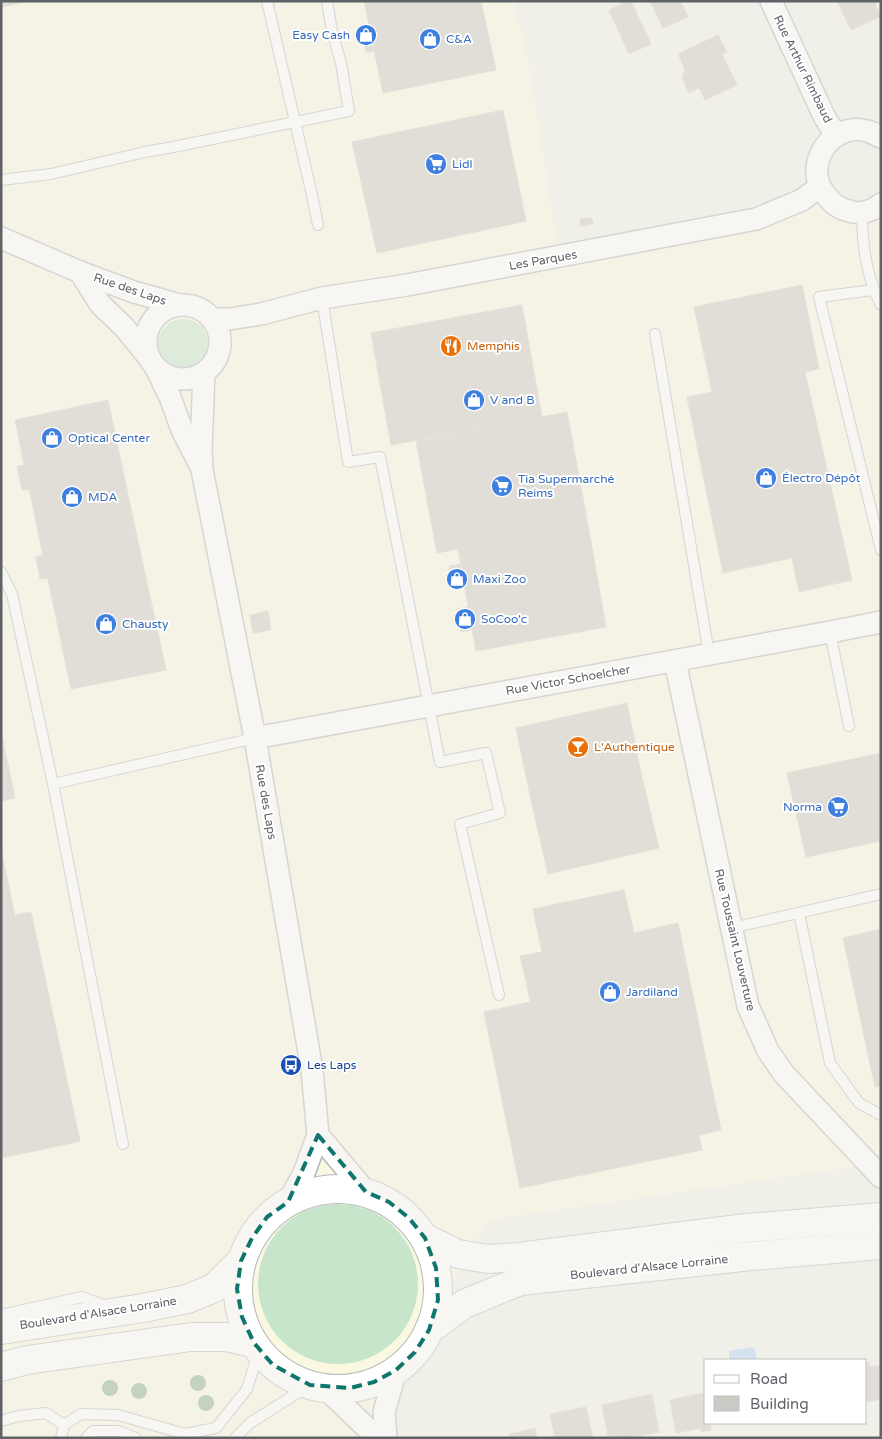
<svg xmlns="http://www.w3.org/2000/svg" width="882" height="1439" viewBox="0 0 882 1439" font-family="'Varela Round',sans-serif">
  <rect width="100%" height="100%" fill="#f0efe8"/>
  <path fill="#fbf8e2" d="M1 1H514L531 74 559 256 756 219 819 187 832 204H881V1163L488 1220 366 1438H1Z"/>
  <g fill="#c7e5cb">
    <circle cx="183" cy="344" r="25"/>
    <circle cx="338" cy="1284" r="80"/>
  </g>
  <path fill="#b1d1f7" d="M754 1347 757 1359 729 1360V1351Z"/>
  <g fill="#cccac4" stroke="#d4d1c7">
    <path d="M1 1H30L1 7Z"/>
    <path d="M364 1H481L496 70 383 93Z"/>
    <path d="M628 1H631L651 44 629 54 609 10Z"/>
    <path d="M650 1H680L688 17 663 28Z"/>
    <path d="M837 1H874L881 16 851 30Z"/>
    <path d="M369 27 374 51 366 52 361 29Z"/>
    <path d="M718 35 727 52 722 54 737 85 705 100 682 52Z"/>
    <path d="M682 52 689 67 685 69 678 54Z"/>
    <path d="M689 67 699 88 689 93 682 78 685 69Z"/>
    <path d="M503 110 526 221 377 253 352 142Z"/>
    <path d="M585 218V219L592 218 593 224 581 226 580 219Z"/>
    <path d="M802 285 819 369 805 372 852 580 799 592 792 558 723 573 687 397 712 392 694 307Z"/>
    <path d="M522 305 542 417 391 445 371 333Z"/>
    <path d="M108 400 136 532 42 551 15 420Z"/>
    <path d="M567 412 588 525 437 553 416 441Z"/>
    <path d="M24 465 29 489 22 490 17 466Z"/>
    <path d="M588 525 606 627 476 651 458 549Z"/>
    <path d="M136 532 166 670 71 689 42 551Z"/>
    <path d="M43 555 48 578 40 579 36 557Z"/>
    <path d="M460 564 464 586 453 588 449 566Z"/>
    <path d="M468 607 472 630 461 632 457 609Z"/>
    <path d="M268 611 271 630 253 633 250 615Z"/>
    <path d="M627 703 641 773 531 800 516 728Z"/>
    <path d="M1 731 15 798 1 801Z"/>
    <path d="M881 753V841L806 857 787 773Z"/>
    <path d="M641 773 659 848 548 874 531 800Z"/>
    <path d="M1 849 63 1145 1 1158Z"/>
    <path d="M624 890 634 933 678 923 706 1059 548 1090 526 981 536 979 531 954 542 952 533 909Z"/>
    <path d="M31 912 80 1141 63 1145 15 915Z"/>
    <path d="M881 929V1086L875 1087 843 938Z"/>
    <path d="M531 954 536 979 526 981 520 956Z"/>
    <path d="M530 1002 548 1090 706 1059 721 1130 699 1135 702 1150 520 1188 484 1012Z"/>
    <path d="M869 1362 870 1367 881 1365V1399L866 1402V1363Z"/>
    <path d="M704 1393 706 1402V1423H710L711 1430 702 1432 700 1428 676 1433 670 1400Z"/>
    <path d="M652 1394 659 1432 633 1437 632 1430 608 1436 602 1405Z"/>
    <path d="M586 1407 593 1438H555L550 1414Z"/>
    <path d="M535 1428 537 1438H510V1434Z"/>
    <path d="M632 1430 633 1437 608 1438V1436Z"/>
  </g>
  <g fill="none" stroke-linecap="round" stroke-linejoin="round">
    <g stroke="#b5b7bb" stroke-width="12">
      <g id="service">
        <path d="M267 1 312 195 318 225"/>
        <path d="M1 180 51 174 145 152 173 147 349 111 341 63 332 31 327 1"/>
        <path d="M862 212C862 244 866 277 881 305"/>
        <path d="M873 290 819 297 881 550"/>
        <path d="M322 298 348 462 380 457 440 762 486 753 500 813 460 824 499 995"/>
        <path d="M655 334 709 654"/>
        <path d="M1 572 12 594 53 784"/>
        <path d="M830 632 849 726"/>
        <path d="M799 913 830 1063 859 1103 881 1115"/>
        <path d="M732 928 881 894"/>
        <path d="M123 1144 53 784 255 738"/>
        <path d="M1 1315 82 1297 106 1306"/>
        <path d="M1 1421 19 1416 46 1413 64 1425"/>
        <path d="M61 1438 64 1425 81 1414 118 1415 185 1434 216 1428 247 1389 259 1350"/>
        <path d="M86 1438 93 1431H118L136 1438"/>
        <path d="M235 1438 250 1423 310 1385"/>
      </g>
    </g>
    <g stroke="#b5b7bb" stroke-width="24">
      <g id="minor">
        <path d="M771 1 824 116 836 136"/>
        <path d="M881 137C876 135 871 132 867 131 831 121 802 166 825 194 832 203 837 208 849 211 860 215 872 211 881 204"/>
        <path d="M1 238 80 272 134 292 180 305"/>
        <path d="M80 272 100 304 124 327 150 359"/>
        <circle cx="183" cy="342" r="37"/>
        <path d="M212 319H229L261 314 322 298 407 285 756 219 802 200 819 187"/>
        <path d="M156 368 170 397 182 430 199 463"/>
        <path d="M204 373 201 449 202 470 255 738 312 1070 318 1135 304 1173 288 1202"/>
        <path d="M675 661 748 1006 768 1051 784 1074 881 1177"/>
        <path d="M255 738 830 632 881 622"/>
        <path d="M318 1135 366 1192"/>
        <path d="M325 1388 367 1428 374 1438"/>
        <path d="M386 1438 384 1412 396 1370"/>
      </g>
    </g>
    <g stroke="#b6b9be" stroke-width="30">
      <g id="secondary">
        <circle cx="338" cy="1289" r="100"/>
        <path d="M425 1238 458 1254 488 1259 519 1257 746 1228 881 1217"/>
        <path d="M1 1330 143 1308 187 1299 214 1288 241 1261"/>
        <path d="M429 1330 464 1304 520 1281 752 1256 881 1245"/>
        <path d="M1 1367 27 1360 191 1337H226L254 1343"/>
      </g>
    </g>
    <use href="#service" stroke="#fff" stroke-width="10"/>
    <use href="#minor" stroke="#fff" stroke-width="21"/>
    <use href="#secondary" stroke="#fff" stroke-width="28"/>
  </g>
  <g fill="#8eb28f">
    <circle cx="198" cy="1383" r="8"/>
    <circle cx="110" cy="1388" r="8"/>
    <circle cx="139" cy="1391" r="8"/>
    <circle cx="206" cy="1403" r="8"/>
  </g>
  <path d="M0 0H882V1439H0ZM318 1135 366 1192 389 1202 409 1218 425 1238 436 1268 438 1300 429 1330 415 1352 396 1370 374 1382 350 1388 310 1385 273 1365 254 1343 242 1317 237 1289 241 1261 252 1238 267 1217 288 1202Z" fill="#f0efe8" fill-opacity=".55" fill-rule="evenodd"/>
  <path fill="none" stroke="#0f766e" stroke-width="4" stroke-dasharray="10 6" stroke-linejoin="round" d="M318 1135 366 1192 389 1202 409 1218 425 1238 436 1268 438 1300 429 1330 415 1352 396 1370 374 1382 350 1388 310 1385 273 1365 254 1343 242 1317 237 1289 241 1261 252 1238 267 1217 288 1202Z"/>
  <defs>
    <g id="shop-disc" transform="scale(1.125)"><circle r="9.5" fill="#3f7fe0" stroke="#fff"/><path d="M-5-2.5h2.3a2.7 3.5 0 0 1 5.4 0H5L5.5 6h-11ZM-1.5-2.5h3a1.5 2.3 0 0 0-3 0Z" fill="#fff"/></g>
    <g id="supermarket-disc" transform="scale(1.125)"><circle r="9.5" fill="#3f7fe0" stroke="#fff"/><path d="M-6-5.5h2.5l.6 2H6L4.5 2H-2.5L-4.4-4H-6ZM-1.5 3.2a1.3 1.3 0 1 0 .1 0ZM3 3.2a1.3 1.3 0 1 0 .1 0Z" fill="#fff"/></g>
    <g id="restaurant-disc" transform="scale(1.125)"><circle r="9.5" fill="#e8710a" stroke="#fff"/><path d="M-5-6h1v4h1v-4h1v4h1v-4h1v5L-1.5 .5V6h-2V.5L-5-1ZM5-6V6H3V1.5H1.5Q1.5-4 5-6Z" fill="#fff"/></g>
    <g id="bar-disc" transform="scale(1.125)"><circle r="9.5" fill="#e8710a" stroke="#fff"/><path d="M-6-5H6L.8 .8V4.5H3.5V6h-7V4.5H-.8V.8Z" fill="#fff"/></g>
    <g id="bus-disc" transform="scale(1.125)"><circle r="9.5" fill="#1a4fb4" stroke="#fff"/><path d="M-5-6H5V4H4V6H2V4H-2V6H-4V4H-5ZM-3.5-4V0h7V-4ZM-3.5 1.2v1.5H-2V1.2ZM2 1.2v1.5H3.5V1.2Z" fill="#fff"/></g>
  </defs>
  <g fill-rule="evenodd">
    <use href="#shop-disc" x="366" y="35"/>
    <use href="#shop-disc" x="430" y="39"/>
    <use href="#supermarket-disc" x="436" y="164"/>
    <use href="#restaurant-disc" x="451" y="346"/>
    <use href="#shop-disc" x="474" y="400"/>
    <use href="#shop-disc" x="52" y="438"/>
    <use href="#shop-disc" x="766" y="478"/>
    <use href="#supermarket-disc" x="502" y="486"/>
    <use href="#shop-disc" x="72" y="497"/>
    <use href="#shop-disc" x="457" y="579"/>
    <use href="#shop-disc" x="465" y="619"/>
    <use href="#shop-disc" x="106" y="624"/>
    <use href="#bar-disc" x="578" y="747"/>
    <use href="#supermarket-disc" x="838" y="807"/>
    <use href="#shop-disc" x="610" y="992"/>
    <use href="#bus-disc" x="291" y="1065"/>
  </g>
  <g text-anchor="middle" dominant-baseline="central" stroke-width="4" stroke-linejoin="round" paint-order="stroke">
    <g font-size="12" fill="#366cbe" stroke="#fff" text-anchor="start">
      <text x="350" y="35" text-anchor="end">Easy Cash</text>
      <text x="446" y="39">C&amp;A</text>
      <text x="452" y="164">Lidl</text>
      <text x="490" y="400">V and B</text>
      <text x="68" y="438">Optical Center</text>
      <text x="782" y="478">Électro Dépôt</text>
      <text x="518" y="479">Tia Supermarché<tspan x="518" dy="14">Reims</tspan></text>
      <text x="88" y="497">MDA</text>
      <text x="473" y="579">Maxi Zoo</text>
      <text x="481" y="619">SoCoo'c</text>
      <text x="122" y="624">Chausty</text>
      <text x="822" y="807" text-anchor="end">Norma</text>
      <text x="626" y="992">Jardiland</text>
    </g>
    <g font-size="12" fill="#5f6267" stroke="#fff">
      <text transform="translate(803 69) rotate(64)">Rue Arthur Rimbaud</text>
      <text transform="translate(543 260) rotate(-10)">Les Parques</text>
      <text transform="translate(130 289) rotate(19)">Rue des Laps</text>
      <text transform="translate(568 680) rotate(-10)">Rue Victor Schoelcher</text>
      <text transform="translate(266 802) rotate(80)">Rue des Laps</text>
      <text transform="translate(735 940) rotate(77)">Rue Toussaint Louverture</text>
      <text transform="translate(649 1267) rotate(-6)">Boulevard d'Alsace Lorraine</text>
      <text transform="translate(98 1313) rotate(-9)">Boulevard d'Alsace Lorraine</text>
    </g>
    <g font-size="12" fill="#c56008" stroke="#fff" text-anchor="start">
      <text x="467" y="346">Memphis</text>
      <text x="594" y="747">L'Authentique</text>
    </g>
    <g font-size="12" fill="#164399" stroke="#fff" text-anchor="start">
      <text x="307" y="1065">Les Laps</text>
    </g>
  </g>
  <rect width="882" height="1439" fill="none" stroke="#5f6267" stroke-width="5"/>
  <rect x="704" y="1359" width="162" height="65" fill="#ffffff" stroke="#bfc0c2"/>
  <rect x="714" y="1375" width="25" height="8" fill="#ffffff" stroke="#bfc0c2"/>
  <text x="750" y="1384" font-size="15" fill="#5f6267">Road</text>
  <rect x="714" y="1396" width="25" height="15" fill="#cccac4" stroke="#bfc0c2"/>
  <text x="750" y="1409" font-size="15" fill="#5f6267">Building</text>
</svg>
